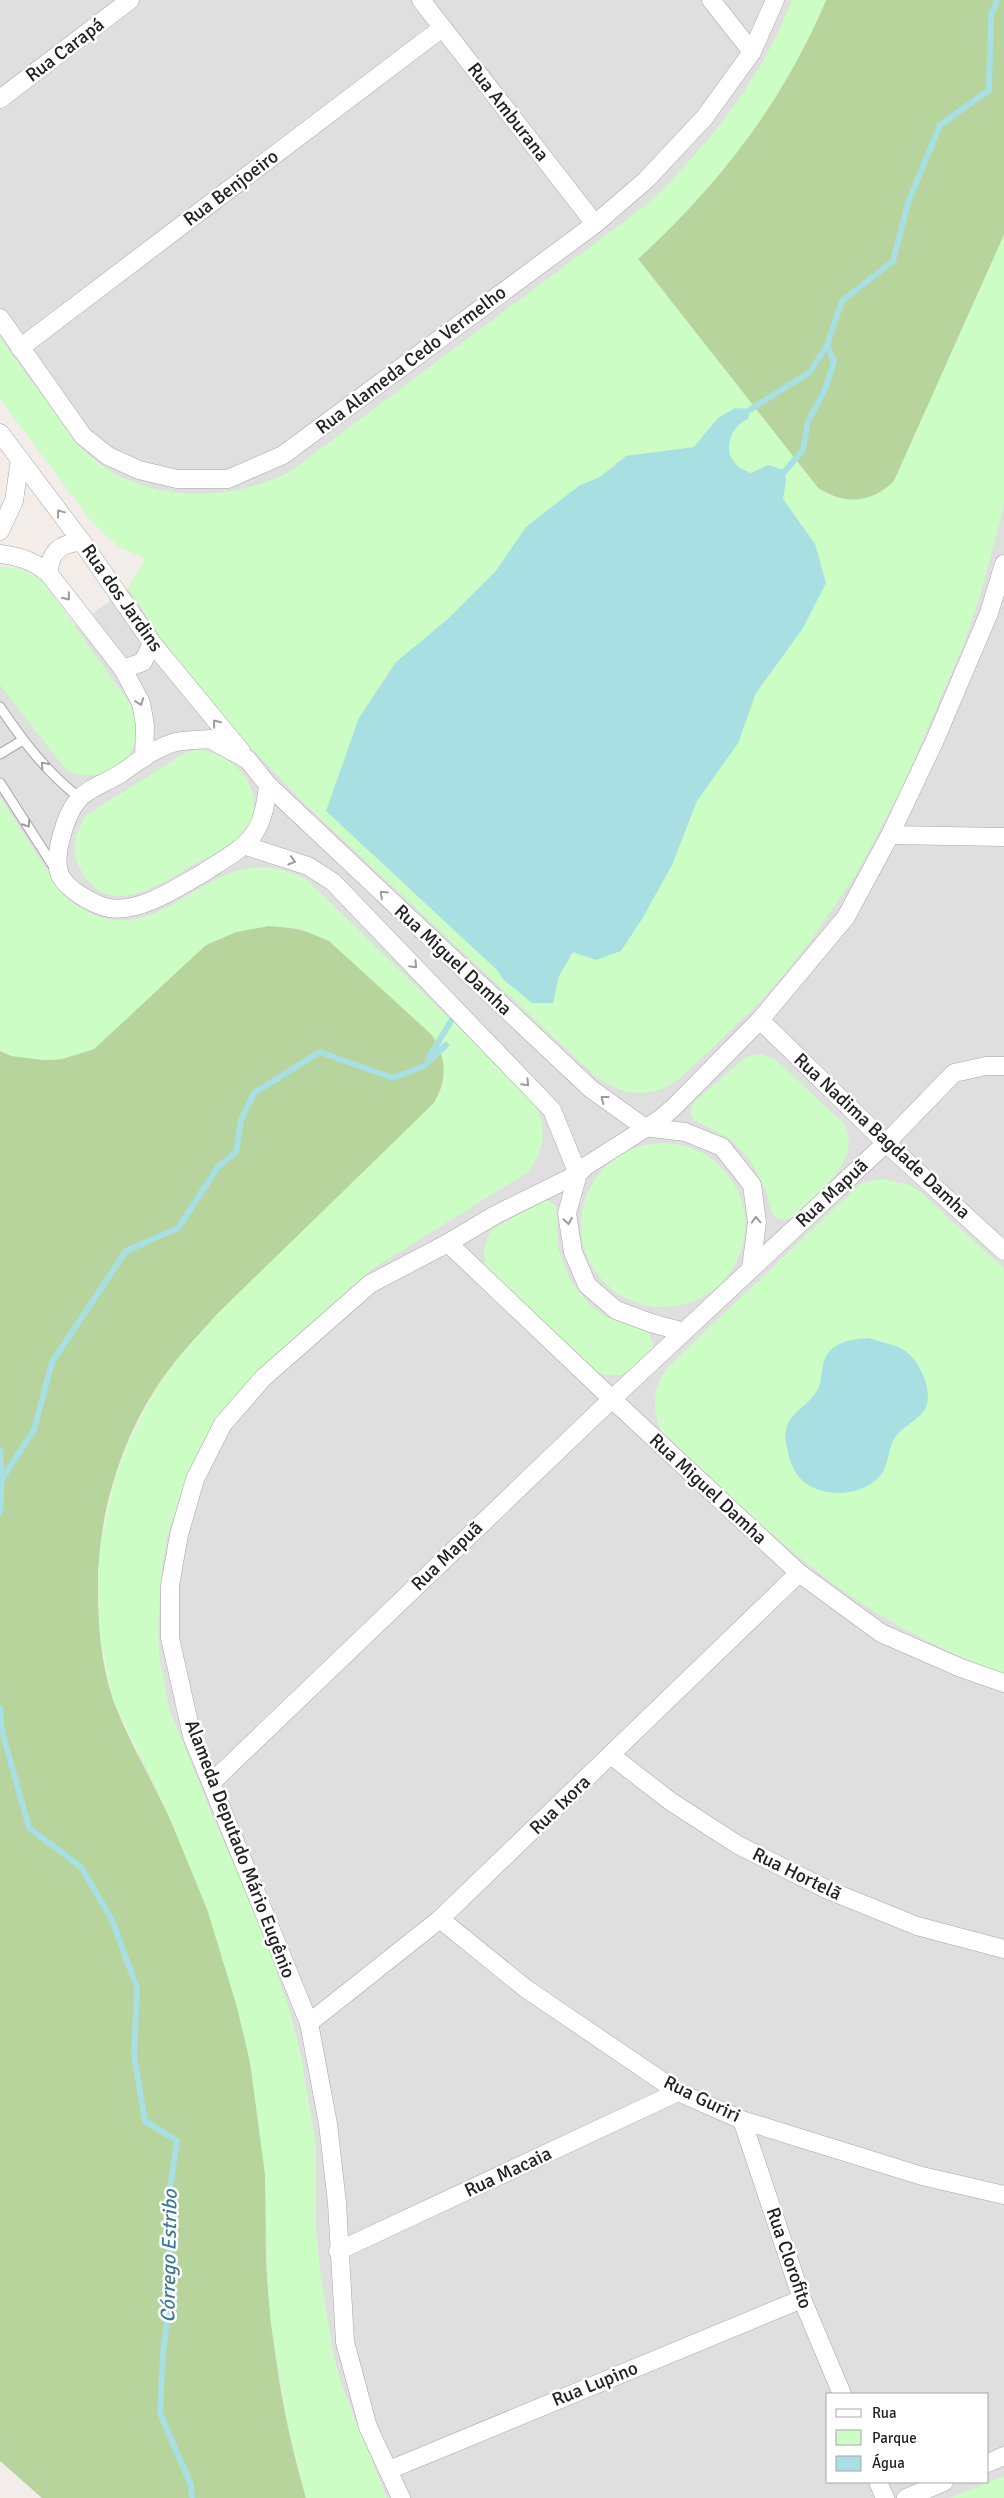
<svg xmlns="http://www.w3.org/2000/svg" width="1004" height="2498" viewBox="0 0 1004 2498" font-family="Signika,sans-serif">
  <rect width="100%" height="100%" fill="#f2ede8"/>
  <path fill="#e0dfdf" fill-rule="evenodd" d="M0 0H826L814 27 880 493 1004 235V2498H306L98 1574 434 1103 0 1051V567L24 569 34 575 43 582 75 626 128 588 146 559 120 547 92 522 0 399ZM828 2394H988V2482H828Z"/>
  <g fill="#b6d49b">
    <path d="M826 0H1004V235L894 481C871 504 845 505 818 488L638 259C720 184 782 103 826 0Z"/>
    <path d="M268 926C289 927 309 930 328 940 339 946 349 959 359 968 379 986 427 1023 438 1045 448 1065 444 1085 434 1103 382 1154 331 1205 279 1256 244 1291 206 1323 175 1362 125 1424 98 1508 98 1587 98 1625 101 1666 114 1702 129 1741 150 1777 168 1815 197 1876 220 1940 237 2005 251 2060 261 2118 265 2174 267 2208 264 2242 267 2276 272 2351 285 2426 306 2498H42L0 2461V1051L12 1056 45 1060 62 1059 94 1049 205 945 236 932Z"/>
  </g>
  <g fill="#cbfdc5">
    <path d="M792 0H826C782 104 720 183 638 259L818 488C844 505 871 504 894 481L1004 235V505L982 589 964 644 900 792 856 874 811 940 786 972 760 1002 687 1072C657 1100 625 1099 593 1074L305 804C259 756 213 708 173 654 158 633 143 610 128 588L146 559 120 547 92 522 0 399V338C18 363 36 387 54 412 62 423 70 436 79 446 134 503 221 505 288 473L645 206C707 148 761 80 792 0Z"/>
    <path d="M0 567 24 569 43 582 132 706C149 751 113 789 67 771L0 685Z"/>
    <path d="M197 750C240 753 274 801 241 837 231 848 211 855 198 862 164 881 112 922 82 872 70 853 74 833 86 815L187 752Z"/>
    <path d="M0 797 63 895C162 979 206 823 307 880L531 1098C548 1123 546 1149 528 1172L372 1269 251 1378 214 1426 186 1479 167 1537 162 1566 158 1624 159 1652 169 1709 217 1827 258 1918 290 2013 301 2056 316 2145V2229L320 2271 332 2347 341 2384 387 2498H306L288 2426 271 2325 267 2275 265 2175 250 2062 237 2007 207 1909 168 1814 113 1700 100 1637 98 1574 101 1542 115 1479 126 1448 155 1390 174 1363 217 1314 434 1103 443 1085 444 1065 438 1044 432 1035 329 941 300 929 284 927 268 926 236 932 206 945 94 1049 62 1059 45 1060 12 1056 0 1051Z"/>
    <path d="M760 1054 776 1060 845 1125C862 1162 816 1193 793 1217 785 1221 780 1220 773 1215L765 1188 750 1160 729 1138 694 1120 690 1111 694 1102 746 1057Z"/>
    <circle cx="663" cy="1225" r="82"/>
    <path d="M883 1179 907 1184 918 1190 1004 1269V1674C944 1652 889 1624 837 1586 774 1541 718 1483 661 1431 651 1408 653 1388 668 1367L861 1183Z"/>
    <path d="M542 1201H549L556 1206 558 1249 570 1280 592 1307 606 1317 649 1333 654 1347C635 1367 623 1385 593 1370L486 1267 484 1251 490 1231Z"/>
    <path d="M1004 2476V2498H950Z"/>
  </g>
  <g fill="#a7dfe2">
    <path d="M735 408 751 409 748 419C731 426 721 450 737 465 740 469 747 471 751 473L768 465 784 470 786 481 783 499 815 544 826 583 803 628 756 693 738 743 697 801 672 865 642 919 621 951 596 960 573 952 559 976 553 1003H532L504 980 497 970 326 811 359 718 396 662 449 618 495 572 526 527 580 485 600 477 626 456 694 447 718 418Z"/>
    <path d="M869 1338C880 1342 899 1345 908 1353 921 1364 935 1395 924 1411 916 1421 903 1427 896 1436 888 1446 889 1461 883 1472 866 1498 818 1500 799 1477 791 1467 788 1454 786 1442 781 1414 808 1409 818 1389 824 1376 819 1359 833 1348 844 1340 856 1339 869 1338Z"/>
  </g>
  <g fill="none" stroke-linecap="round" stroke-linejoin="round">
    <g stroke="#a7dfe2" stroke-width="6">
      <path d="M751 409 810 372 827 345 842 301 893 261 908 203 940 125 989 90 991 16 997 0"/>
      <path d="M780 477 803 450 808 421 824 392 834 362 827 345"/>
      <path d="M428 1059 451 1021"/>
      <path d="M0 1451 2 1479 0 1512"/>
      <path d="M2 1479 34 1430 52 1362 126 1251 178 1228 218 1167 236 1152 241 1120 254 1093 320 1052 393 1078 424 1066 446 1045"/>
      <path d="M0 1708 2 1731 29 1828 81 1867 112 1920 137 1988 134 2056 145 2121 177 2141 166 2214 171 2288 163 2353 160 2413 191 2485 192 2498"/>
    </g>
    <g stroke="#a6a6a6" stroke-width="11">
      <g id="service">
        <path d="M0 707C23 741 47 773 80 798"/>
        <path d="M0 754 23 740"/>
        <path d="M0 783 54 867"/>
      </g>
    </g>
    <g stroke="#a6a6a6" stroke-width="19">
      <g id="minor">
        <path d="M421 0 595 224"/>
        <path d="M711 0 752 52"/>
        <path d="M0 99 130 0"/>
        <path d="M0 318 83 436 108 456 139 470 177 479H228L283 455 595 224 646 180 705 117 752 52 775 0"/>
        <path d="M20 348 442 28"/>
        <path d="M0 433 82 542 152 643 241 751"/>
        <path d="M0 531 14 501 20 459"/>
        <path d="M0 554C19 556 35 561 49 574L123 669 141 703 145 725 144 758"/>
        <path d="M49 574C49 552 60 543 82 542"/>
        <path d="M123 669 143 662 152 643"/>
        <path d="M210 739 248 760 268 785C263 840 246 845 203 873 177 888 140 913 109 908 94 905 66 889 60 875 52 857 66 814 78 800 87 789 107 782 120 774 136 763 156 747 176 742 186 740 199 740 210 739Z"/>
        <path d="M268 785 591 1089 644 1127 685 1132 722 1147 752 1185 757 1222 751 1269"/>
        <path d="M890 835 1004 837"/>
        <path d="M246 846 308 866 333 882 552 1110 578 1174"/>
        <path d="M760 1020 886 1143 1004 1251"/>
        <path d="M448 1243 612 1399 799 1573 881 1633 961 1668 1004 1683"/>
        <path d="M684 1332 651 1323 616 1310 587 1285 573 1252 567 1213 578 1174 586 1166 660 1119 674 1107 760 1020 846 917 890 835 935 740 989 613 1004 564"/>
        <path d="M612 1756 670 1801 738 1845 828 1890 917 1926 1004 1949"/>
        <path d="M212 1782 612 1399 886 1143 954 1073 986 1066H1004"/>
        <path d="M440 1919 525 1988 678 2092 742 2120 922 2176 1004 2195"/>
        <path d="M309 2023 440 1919 799 1573"/>
        <path d="M742 2120 802 2299 842 2394"/>
        <path d="M338 2251 678 2092"/>
        <path d="M988 2463 1004 2456"/>
        <path d="M389 2470 802 2299"/>
        <path d="M878 2482 885 2498"/>
        <path d="M401 2498 368 2427 345 2342 337 2203 328 2124 309 2023 192 1736 170 1638V1585L179 1535 195 1479 223 1424 263 1378 370 1284 448 1243 495 1215 578 1174"/>
        <path d="M906 2498 944 2482"/>
      </g>
    </g>
    <use href="#service" stroke="#fff" stroke-width="9"/>
    <use href="#minor" stroke="#fff" stroke-width="18"/>
  </g>
  <defs><path id="oneway-chevron" d="M-2-3.5L2.5 0L-2 3.5" fill="none" stroke-width="1.6" stroke-linecap="round" stroke-linejoin="round" transform="scale(1.25)"/></defs>
  <g stroke="#9c9c9c">
    <use href="#oneway-chevron" transform="translate(60 513) rotate(-127)"/>
    <use href="#oneway-chevron" transform="translate(67 597) rotate(52)"/>
    <use href="#oneway-chevron" transform="translate(140 702) rotate(70)"/>
    <use href="#oneway-chevron" transform="translate(216 723) rotate(-129)"/>
    <use href="#oneway-chevron" transform="translate(44 765) rotate(-131)"/>
    <use href="#oneway-chevron" transform="translate(27 824) rotate(57)"/>
    <use href="#oneway-chevron" transform="translate(292 861) rotate(17)"/>
    <use href="#oneway-chevron" transform="translate(383 894) rotate(-137)"/>
    <use href="#oneway-chevron" transform="translate(414 965) rotate(46)"/>
    <use href="#oneway-chevron" transform="translate(526 1083) rotate(46)"/>
    <use href="#oneway-chevron" transform="translate(604 1099) rotate(-143)"/>
    <use href="#oneway-chevron" transform="translate(756 1220) rotate(-92)"/>
    <use href="#oneway-chevron" transform="translate(568 1221) rotate(81)"/>
  </g>
  <g text-anchor="middle" dominant-baseline="central" stroke-width="5" stroke-linejoin="round" paint-order="stroke">
    <g font-size="19" fill="#222" stroke="#fff">
      <text transform="translate(65 50) rotate(-37)">Rua Carapá</text>
      <text transform="translate(508 112) rotate(52)">Rua Amburana</text>
      <text transform="translate(231 188) rotate(-37)">Rua Benjoeiro</text>
      <text transform="translate(411 360) rotate(-37)">Rua Alameda Cedo Vermelho</text>
      <text transform="translate(122 598) rotate(55)">Rua dos Jardins</text>
      <text transform="translate(453 960) rotate(43)">Rua Miguel Damha</text>
      <text transform="translate(882 1136) rotate(43)">Rua Nadima Bagdade Damha</text>
      <text transform="translate(832 1193) rotate(-43)">Rua Mapuã</text>
      <text transform="translate(708 1489) rotate(43)">Rua Miguel Damha</text>
      <text transform="translate(447 1556) rotate(-44)">Rua Mapuã</text>
      <text transform="translate(560 1805) rotate(-44)">Rua Ixora</text>
      <text transform="translate(240 1849) rotate(69)">Alameda Deputado Mário Eugênio</text>
      <text transform="translate(797 1874) rotate(26)">Rua Hortelã</text>
      <text transform="translate(702 2099) rotate(26)">Rua Guriri</text>
      <text transform="translate(508 2172) rotate(-25)">Rua Macaia</text>
      <text transform="translate(789 2258) rotate(71)">Rua Clorofito</text>
      <text transform="translate(595 2384) rotate(-22)">Rua Lupino</text>
    </g>
    <g font-size="20" font-style="italic" fill="#3c7b97" stroke="#fff">
      <text transform="translate(169 2256) rotate(-89)">Córrego Estribo</text>
    </g>
  </g>
  <rect x="826" y="2393" width="162" height="90" fill="#ffffff" stroke="#a7a7a7"/>
  <rect x="836" y="2409" width="25" height="8" fill="#ffffff" stroke="#a7a7a7"/>
  <text x="872" y="2418" font-size="15" fill="#222222">Rua</text>
  <rect x="836" y="2430" width="25" height="15" fill="#cbfdc5" stroke="#a7a7a7"/>
  <text x="872" y="2443" font-size="15" fill="#222222">Parque</text>
  <rect x="836" y="2456" width="25" height="15" fill="#a7dfe2" stroke="#a7a7a7"/>
  <text x="872" y="2468" font-size="15" fill="#222222">Água</text>
</svg>
